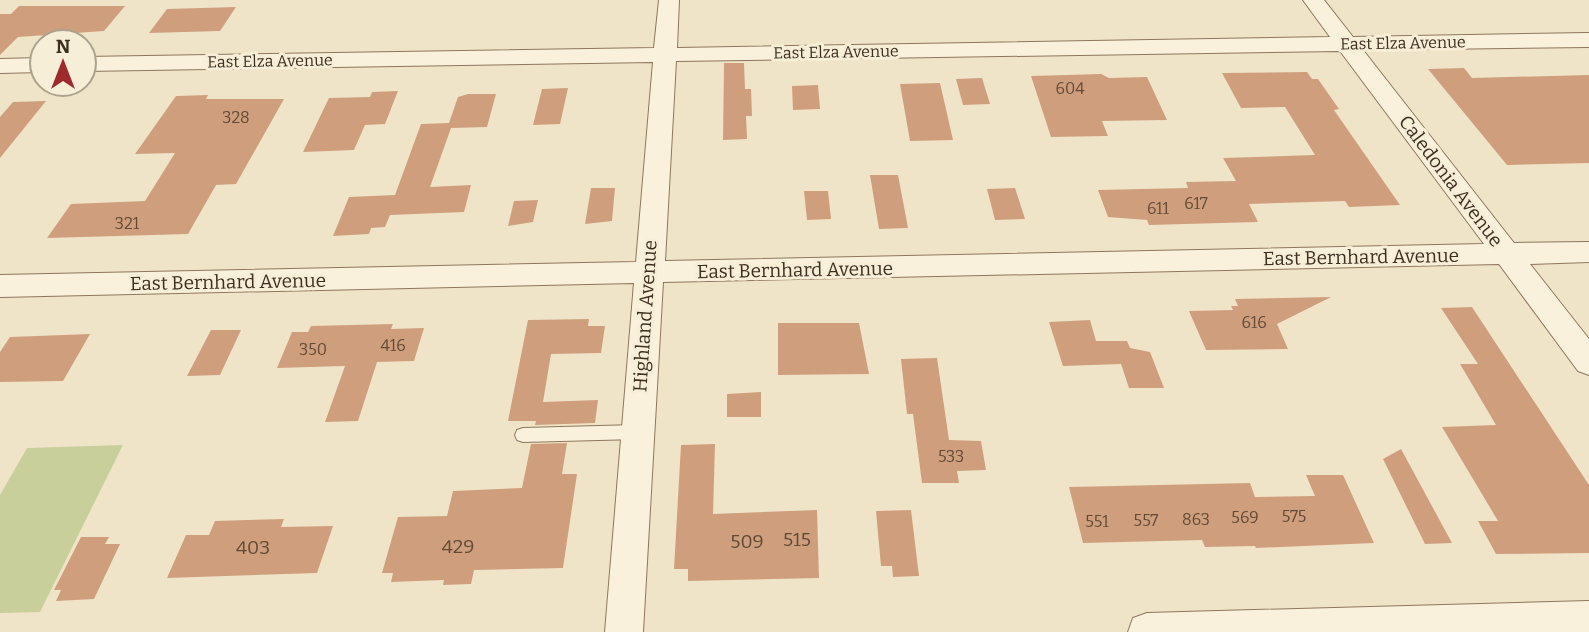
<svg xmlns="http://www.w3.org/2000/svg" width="1589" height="632" viewBox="0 0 1589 632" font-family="Bitter,serif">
  <rect width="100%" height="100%" fill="#f0e4c8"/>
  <path fill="#c9cf9b" d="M123 445 40 612 0 613V495L27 448Z"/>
  <g fill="#cf9f7d">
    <path d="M19 6H125L104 31 18 37 0 55V14H11Z"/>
    <path d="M236 7 220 31 149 33 167 9Z"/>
    <path d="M724 63H744L745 89H751L752 116H746L747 139 723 140Z"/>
    <path d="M1464 68 1472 78 1589 75V163L1507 165 1428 69Z"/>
    <path d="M1307 72 1312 79H1318L1339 109 1334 110 1400 205 1349 207 1345 201 1249 204 1258 222 1149 225 1147 220 1108 217 1098 190 1188 188 1186 182 1236 181 1223 158 1315 155 1285 107 1241 108 1222 73Z"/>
    <path d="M1101 74 1109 78 1147 77 1167 120 1102 121 1108 136 1051 137 1031 76Z"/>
    <path d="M982 78 990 104 963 105 956 79Z"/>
    <path d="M940 83 953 140 910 141 900 84Z"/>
    <path d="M818 85 820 109 793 110 792 86Z"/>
    <path d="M568 88 560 124 533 125 542 89Z"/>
    <path d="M398 91 385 124 365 125 354 150 303 152 329 98 370 97 372 92Z"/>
    <path d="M468 94H496L487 127 451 128 430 187 471 185 464 212 390 215 385 227 371 228 369 234 333 236 349 197 395 195 421 124 449 123 458 97Z"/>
    <path d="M208 95 206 99H284L236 184 216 185 188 234 47 238 71 204 145 201 175 153 135 154 176 96Z"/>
    <path d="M46 101 0 158V117L13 102Z"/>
    <path d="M870 175H898L908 228 879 229Z"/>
    <path d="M591 188H615L612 221 585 224Z"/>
    <path d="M1015 188 1025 219 995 220 987 189Z"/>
    <path d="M804 191H828L831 219 807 220Z"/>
    <path d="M538 200 533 222 508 226 514 201Z"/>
    <path d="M1331 297 1277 324 1288 349 1206 350 1189 311 1233 310 1231 306H1238L1235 299Z"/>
    <path d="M1472 307 1589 485V553L1496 554 1478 521H1498L1442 427 1496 425 1460 364H1478L1441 308Z"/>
    <path d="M589 319 588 326H605L601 353 551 354 543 402 598 400 595 423 535 425 536 421H508L528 320Z"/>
    <path d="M1090 320 1096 341H1127L1130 348 1150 352 1164 388H1129L1121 364 1063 366 1049 322Z"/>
    <path d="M778 323H859L869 374 778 375Z"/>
    <path d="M393 324 391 329 424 328 414 361 377 362 358 421 325 422 345 366 277 368 292 332H308L311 326Z"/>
    <path d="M211 330H241L220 375 187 376Z"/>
    <path d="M90 334 63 381 0 382V352L10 337Z"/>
    <path d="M937 358 949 440 981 441 986 470 957 471 959 483H922L913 414H907L901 359Z"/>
    <path d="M761 392V417H727V394Z"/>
    <path d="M567 443 562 474H577L563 568 474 570 471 584 443 585 444 580 391 582 393 573H382L398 517 447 516 453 491 522 488 531 444Z"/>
    <path d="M715 444 713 514 817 510 819 578 688 581V569H674L681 445Z"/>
    <path d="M1401 449 1452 543 1425 544 1383 459Z"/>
    <path d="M1306 475H1343L1374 543 1256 548 1255 546 1205 547 1202 540 1083 543 1069 487 1250 483 1255 497 1315 496Z"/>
    <path d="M911 510 919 576 893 577 892 566H881L876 511Z"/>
    <path d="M284 519 281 527 333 526 317 573 167 578 186 535H209L215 521Z"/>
    <path d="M81 537H109L105 544H120L94 599 56 601 61 590H54Z"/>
  </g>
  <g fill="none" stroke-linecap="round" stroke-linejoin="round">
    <g stroke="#8d765c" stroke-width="2">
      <path id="service" d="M637 425 642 427 645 432 642 437 637 439 523 442 517 440 515 435 517 430 523 428Z"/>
    </g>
    <g stroke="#8d765c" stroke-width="2">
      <g id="minor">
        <path d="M659 0H679L677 48 1330 37 1303 0H1324L1353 37 1589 33V47L1363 50 1514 243 1589 242V262L1530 264 1589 339V375L1578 371 1499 264 663 282 643 632H605L634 283 0 297V275L636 262 653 62 84 71V57L654 48ZM1340 51 1484 244 665 261 676 61Z"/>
        <path d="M42 58V72L0 73V59Z"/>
        <path d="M1589 601V632H1128L1133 618 1147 613Z"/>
      </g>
    </g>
    <use href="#service" fill="#faf1dc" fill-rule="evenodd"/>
    <use href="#minor" fill="#faf1dc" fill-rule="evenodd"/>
  </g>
  <g text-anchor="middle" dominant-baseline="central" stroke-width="6" stroke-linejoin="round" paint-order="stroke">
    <g font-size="16" fill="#3d2e20" stroke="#f7eed8">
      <text transform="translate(1403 43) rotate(-1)">East Elza Avenue</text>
      <text transform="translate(836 52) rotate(-1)">East Elza Avenue</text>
      <text transform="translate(270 61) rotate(-1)">East Elza Avenue</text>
    </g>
    <g font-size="16" fill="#624a37">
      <text x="1070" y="88">604</text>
      <text x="236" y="117">328</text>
      <text x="1196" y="203">617</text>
      <text x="1158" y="208">611</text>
      <text x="127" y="223">321</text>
      <text x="1254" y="322">616</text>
      <text x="393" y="345">416</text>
      <text x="313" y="349">350</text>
      <text x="951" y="456">533</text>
      <text x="1294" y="516">575</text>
      <text x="1245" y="517">569</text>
      <text x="1196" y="519">863</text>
      <text x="1146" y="520">557</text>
      <text x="1097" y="521">551</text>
    </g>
    <g font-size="19" fill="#3d2e20" stroke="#f7eed8">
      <text transform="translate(1451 181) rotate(53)">Caledonia Avenue</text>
      <text transform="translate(1361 257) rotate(-1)">East Bernhard Avenue</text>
      <text transform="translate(795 270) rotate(-1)">East Bernhard Avenue</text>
      <text transform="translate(228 282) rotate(-1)">East Bernhard Avenue</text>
      <text transform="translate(645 316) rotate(-86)">Highland Avenue</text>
    </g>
    <g font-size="19" fill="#624a37">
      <text x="797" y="539">515</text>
      <text x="747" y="541">509</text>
      <text x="458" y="546">429</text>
      <text x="253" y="547">403</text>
    </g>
  </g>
  <g transform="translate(63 63)"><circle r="33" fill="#f7eed8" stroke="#ada18e" stroke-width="2"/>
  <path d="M0-5L12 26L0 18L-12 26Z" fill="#9e2a2b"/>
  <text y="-10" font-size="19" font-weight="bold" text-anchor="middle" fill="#3d2e20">N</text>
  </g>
</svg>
